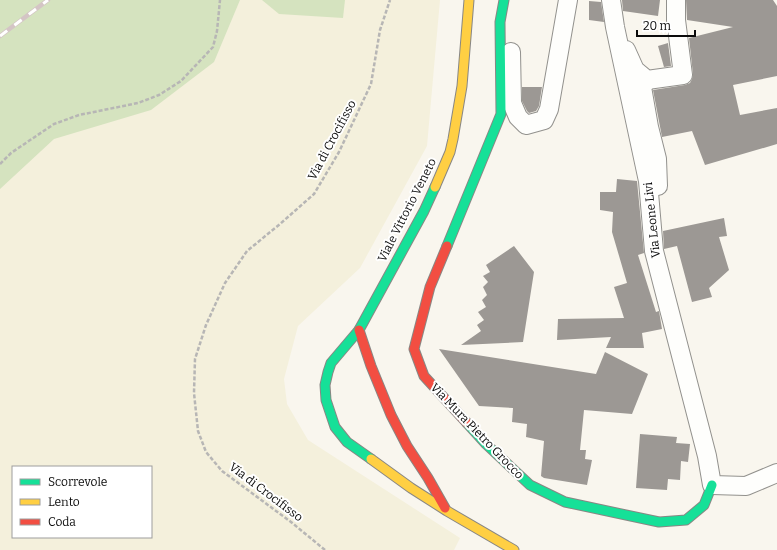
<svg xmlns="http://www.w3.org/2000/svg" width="777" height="550" viewBox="0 0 777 550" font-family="Bitter,serif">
  <rect width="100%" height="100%" fill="#f9f6ee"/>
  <path fill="#f4f0dc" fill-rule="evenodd" d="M0 0H440L427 146 360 268 298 326 284 379 287 404 308 440 460 538 454 550H0ZM13 467H151V537H13Z"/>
  <g fill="#d5e3bf">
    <path d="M0 0H240L214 62 151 110 54 139 0 189Z"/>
    <path d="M262 0H345L343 18 279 14Z"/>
  </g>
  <g fill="#9c9894">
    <path d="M622 0H660L658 16 623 11Z"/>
    <path d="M686 0H773L777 6V76L733 85 740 115 777 108V144L705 165 692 131 662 137 653 90 685 85 690 83 692 79 693 74 689 38 733 27 687 20Z"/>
    <path d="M589 1 601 2 604 22 589 20Z"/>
    <path d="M668 43 671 66 664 67 658 46Z"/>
    <path d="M522 87H542L539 106 536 111 529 113 527 111 522 101Z"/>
    <path d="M617 179 637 181 644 253 638 255 656 312 659 311 662 329 642 333 644 348H606L611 337 557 340 558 319 624 318 614 287 627 283 612 232 613 212 600 210V192H616Z"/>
    <path d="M724 218 727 236 719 237 729 270 709 288 712 297 692 302 677 246 664 249 663 231Z"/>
    <path d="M514 246 534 272 523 342 461 345 481 331 477 325 484 320 478 312 486 307 482 300 487 295 483 287 488 282 483 276 490 272 486 265Z"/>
    <path d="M439 349 596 374 605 352 648 374 632 414 584 410 580 450H586L585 459 592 460 587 485 544 478 541 476 544 441 526 437 527 424 512 422 513 408 479 406Z"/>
    <path d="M640 434 677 437 676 443 690 444 688 462 681 461 680 480 668 479 667 490 636 488Z"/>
  </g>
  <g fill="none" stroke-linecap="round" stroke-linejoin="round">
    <g stroke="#92918d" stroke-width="20">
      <g id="street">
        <path d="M611 0 615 27 648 181 654 251 707 456 712 485 746 486 777 473"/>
        <path d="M626 50 635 70 647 80 683 75 676 20V0"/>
        <path d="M511 52 512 103 518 117 526 125 544 120 549 109 568 0"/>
        <path d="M647 80 642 87 649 127 657 159 658 186"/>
      </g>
    </g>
    <g stroke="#898784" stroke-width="11">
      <g id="fast">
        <path d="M447 246 501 114 500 22 504 0"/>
        <path d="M467 423 486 444 530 485 565 502 659 522 686 520 704 505 712 485"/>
        <path d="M371 459 347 442 335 427 326 400 325 385 328 372 331 363 359 330 424 211 435 187"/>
      </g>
    </g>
    <g stroke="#898784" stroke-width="11">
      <g id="slow">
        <path d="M435 187 450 152 453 139 462 86 469 0"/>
        <path d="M371 459 411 488 447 511 514 550"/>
      </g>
    </g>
    <g stroke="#898784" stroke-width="11">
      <g id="jam">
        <path d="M447 246 430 287 414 349 424 376 467 423"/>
        <path d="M359 330 371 366 391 415 407 446 428 478 445 508"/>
      </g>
    </g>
    <g stroke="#b7b6b5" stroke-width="2.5" stroke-dasharray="4 2" stroke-linecap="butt">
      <path d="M0 164 11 153 54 124 79 115 138 103 159 95 181 81 213 47 217 31 220 0"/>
      <path d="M325 550 291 522 222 471 206 452 198 431 194 393 195 359 206 325 225 283 247 251 280 224 314 194 339 152 371 84 380 30 390 0"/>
    </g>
    <use href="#street" stroke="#fefefc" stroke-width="18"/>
    <use href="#fast" stroke="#16e098" stroke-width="9"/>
    <use href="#slow" stroke="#ffcf43" stroke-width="9"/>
    <use href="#jam" stroke="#f24e42" stroke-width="9"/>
    <g stroke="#d4c5c5" stroke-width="4.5">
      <path id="rail" d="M0 36 48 0"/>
    </g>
    <use href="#rail" stroke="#fff" stroke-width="3" stroke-dasharray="9" stroke-linecap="butt"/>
  </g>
  <g text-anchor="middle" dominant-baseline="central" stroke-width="4" stroke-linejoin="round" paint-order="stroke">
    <g font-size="12" fill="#0b0b0b" stroke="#fff">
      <text transform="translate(332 140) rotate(-62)">Via di Crocifisso</text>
      <text transform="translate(407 210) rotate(-63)">Viale Vittorio Veneto</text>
      <text transform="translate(652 220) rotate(-96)">Via Leone Livi</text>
      <text transform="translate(477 431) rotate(46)">Via Mura Pietro Grocco</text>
      <text transform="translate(266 492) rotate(37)">Via di Crocifisso</text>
    </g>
  </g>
  <rect x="12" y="466" width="140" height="72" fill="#ffffff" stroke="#9d9d9d"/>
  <rect x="20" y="479" width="20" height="6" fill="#16e098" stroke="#9d9d9d"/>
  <text x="48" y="486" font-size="12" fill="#0b0b0b">Scorrevole</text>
  <rect x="20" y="499" width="20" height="6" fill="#ffcf43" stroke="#9d9d9d"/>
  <text x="48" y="506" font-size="12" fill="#0b0b0b">Lento</text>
  <rect x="20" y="519" width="20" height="6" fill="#f24e42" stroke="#9d9d9d"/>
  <text x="48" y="526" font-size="12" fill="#0b0b0b">Coda</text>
  <path d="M637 30v6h58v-6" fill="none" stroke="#0b0b0b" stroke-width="2"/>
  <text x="643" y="30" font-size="12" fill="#0b0b0b" stroke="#ffffff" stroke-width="3" paint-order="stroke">20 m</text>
</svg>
